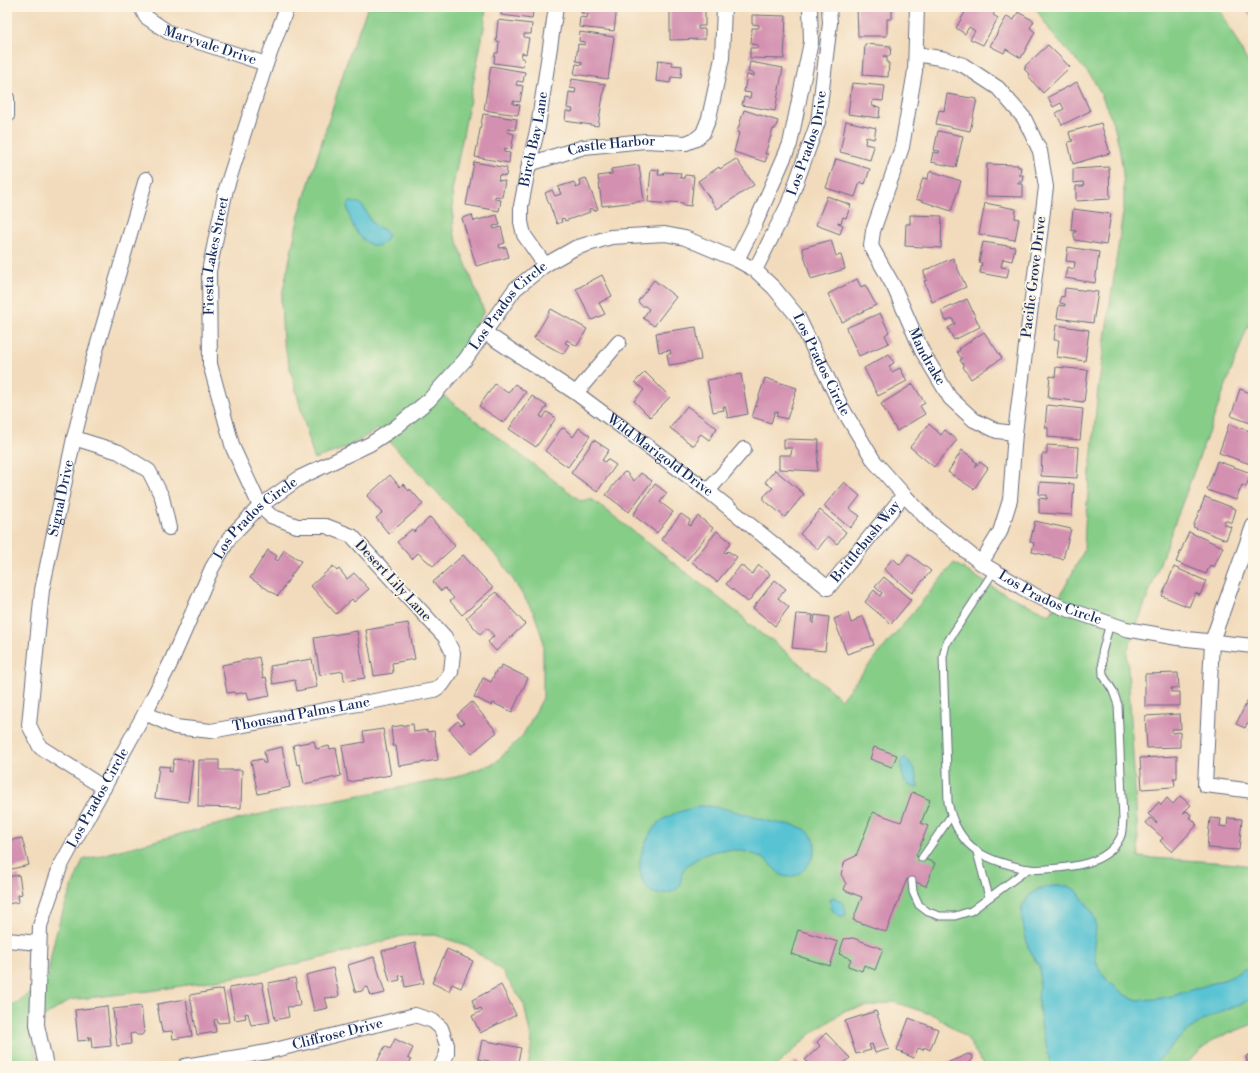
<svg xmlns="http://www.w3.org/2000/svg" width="1260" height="1073" viewBox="0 0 1260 1073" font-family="'Libre Bodoni',serif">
  <rect width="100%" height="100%" fill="#fcf5e5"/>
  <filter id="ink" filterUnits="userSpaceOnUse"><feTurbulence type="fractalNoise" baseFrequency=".025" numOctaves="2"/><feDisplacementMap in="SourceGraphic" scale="8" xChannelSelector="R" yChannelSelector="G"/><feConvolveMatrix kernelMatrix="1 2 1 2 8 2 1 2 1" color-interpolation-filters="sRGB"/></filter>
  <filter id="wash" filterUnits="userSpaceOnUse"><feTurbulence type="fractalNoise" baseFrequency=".012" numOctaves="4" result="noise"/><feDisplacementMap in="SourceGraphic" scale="16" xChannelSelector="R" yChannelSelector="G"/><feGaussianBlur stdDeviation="0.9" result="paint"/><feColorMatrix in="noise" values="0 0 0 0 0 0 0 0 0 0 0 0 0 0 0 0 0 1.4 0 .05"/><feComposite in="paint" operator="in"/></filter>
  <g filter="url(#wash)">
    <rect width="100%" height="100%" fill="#f2dbbc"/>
    <path fill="#86cd88" stroke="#507e73" d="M368 7H486L484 28 452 191 454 233 484 311 461 352 432 387 581 501 589 499 593 500 743 617 748 625 755 627 761 634 772 640 841 699 954 563 1001 592 1050 615 1084 551 1085 524 1098 389 1124 205V193L1123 173 1119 146 1114 125 1099 90 1091 76 1053 35 1035 7H1219L1249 65 1253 78V312L1127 652 1139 857C1177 860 1215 861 1253 866V1024L1215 1039 1182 1066H984L967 1038 936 1016 894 1002 846 1010 811 1034 776 1066H528L532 1044 524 1004 501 970 468 946 435 935 402 936 342 953 258 973 157 990 70 1000 30 1026 38 1066H7V1006L18 1003 48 977C52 934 67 900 83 860L199 829 270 812 456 777 495 763 523 735 543 698V640L534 613 502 562 378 429 346 448 314 459 283 341 281 300 299 215 350 52Z"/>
    <g fill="#59c3d3" stroke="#3a7998">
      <path d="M350 202 359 203 363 206 371 221 377 227 385 230 388 235C386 239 384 243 380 245 371 249 359 237 355 230 351 222 349 215 347 206Z"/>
      <path d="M905 757C914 767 918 774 918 788 901 786 903 775 900 762Z"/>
      <path d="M701 806C727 806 747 816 772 822 781 824 793 824 802 828 808 830 814 837 815 843 817 857 802 878 787 877 780 877 771 864 764 859 742 847 716 846 695 860 690 863 684 867 682 873 681 876 681 881 681 885 675 891 670 893 662 894 643 896 637 871 641 855 645 844 651 828 661 821 673 813 687 809 701 806Z"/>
      <path d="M1052 886H1069L1077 891 1089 907 1095 919 1096 929 1094 945 1096 961 1100 971 1108 981 1125 995 1138 1000 1156 999 1172 996 1229 978 1253 964V999C1235 1006 1215 1013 1199 1023 1181 1034 1167 1051 1153 1066H1051L1042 1029 1038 1001 1040 968 1028 947 1021 914 1022 906 1030 895 1038 889Z"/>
      <path d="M833 897C844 902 844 904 846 915L842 917C832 912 831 911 830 899Z"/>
    </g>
    <g id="blocks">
      <g fill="#d390b0">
        <path d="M502 7H529V10L533 11 532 19 501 15Z"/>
        <path d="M582 7H617L614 31 579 27 580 17 587 18 588 14 581 13Z"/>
        <path d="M670 7H698V9H705V26H698V29H705V39L670 40Z"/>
        <path d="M753 7H775V8L753 10Z"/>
        <path d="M857 7H892V19H887V36H858Z"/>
        <path d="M968 7H979L982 8 983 7H993L997 9 993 15 998 18 983 45 970 39 975 31 969 27 965 34 956 28Z"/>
        <path d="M1245 7H1253V21L1250 14 1249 15Z"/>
        <path d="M1018 12 1034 21 1030 28 1035 32 1021 58 1006 49 1004 53 990 46 1007 16 1014 20Z"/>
        <path d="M752 15 786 16 784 59 750 58V48H758V45L751 44 752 28H759V25L752 24Z"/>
        <path d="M498 20 532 24 531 34H524V37L529 38 526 54 522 53 521 58H524L523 67 494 63 495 53H498L499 41H496Z"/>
        <path d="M580 32 614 37 608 79 574 74 576 64 582 65V62L576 61 578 44 585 45V42L579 41Z"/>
        <path d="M865 44 891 46 890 56H883L887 57V63H889L888 77 863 75Z"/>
        <path d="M1048 45 1070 67 1043 93 1033 82V81L1028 76 1030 75 1024 69 1026 68 1025 66Z"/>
        <path d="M658 60 672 62V65L682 66 681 78 671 77 670 83 656 81Z"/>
        <path d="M750 62 783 68 775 111 742 105 744 97 750 98 751 93 744 92 747 75 754 76V73L748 72Z"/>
        <path d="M491 66 525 72 523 82 517 81 516 85 523 86 520 102 513 101V104L520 105 518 115 484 110Z"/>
        <path d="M572 79 605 84 598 126 565 121 566 111 572 112 573 109 567 108 569 92 575 93 576 89 570 88Z"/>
        <path d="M1077 82 1090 111 1062 125 1056 113 1064 109 1061 103 1053 107 1048 97Z"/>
        <path d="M852 83 885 86 883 101 873 100 872 106 880 107 879 118 848 114Z"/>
        <path d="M947 94 977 99 970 131 936 124 939 110 944 111Z"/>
        <path d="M744 110 778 121 775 129H773L765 154H768L765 162 734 152 739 133 737 132Z"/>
        <path d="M483 114 517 119 515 130 508 129 507 132 514 134 511 150 505 148 504 152 510 153 509 163 475 157Z"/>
        <path d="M846 121 876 128 874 139 866 137 865 144 874 146 870 160 840 152Z"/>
        <path d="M1101 123 1110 153 1073 164 1068 142 1073 141 1072 139 1071 140 1069 132Z"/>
        <path d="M938 131 963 136 956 167 931 162 933 152 939 153 940 151 934 150Z"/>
        <path d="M736 159 754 185 717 209 698 181 719 167 720 169Z"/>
        <path d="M836 159 870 169 865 184 860 182 855 197 826 188Z"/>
        <path d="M474 162 507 168 506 176 499 175 498 180 505 181 502 197 495 196V199L501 200 499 211 466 205Z"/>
        <path d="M987 164 1018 165V167H1021L1020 174 1018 175H1023L1022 182H1018V184H1023V197L986 196Z"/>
        <path d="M639 165 644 201 602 206 598 176 612 174 611 169Z"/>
        <path d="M1109 167 1110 199 1076 201V186H1084L1083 182 1073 183V169Z"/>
        <path d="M651 169 659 170 658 175H663L664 172 681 173 680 178H684L685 175 694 176 691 206 683 205V203L670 202V204L648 202Z"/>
        <path d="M931 171 961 181 951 211 916 199 923 178 928 179 929 173Z"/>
        <path d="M586 178 598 209 594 211 592 208 589 209 590 212 565 221 564 218 561 219 562 222 557 224 545 193 552 190 555 196 561 194 558 187 574 182 576 188 581 186 579 180Z"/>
        <path d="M827 196 851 205 846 218 843 217 841 223 838 222V223L843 225 840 234 816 225Z"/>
        <path d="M985 203 1016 209 1015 218 1019 219 1015 240 979 234Z"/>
        <path d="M1073 209 1111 214 1106 245 1075 240V237H1074V232H1076V231L1071 230Z"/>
        <path d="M472 215 474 221 497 215 500 225 493 226 494 229 501 227 505 243 499 245 500 248 506 247 509 257 476 266 462 218Z"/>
        <path d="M910 215 942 216 941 248 905 246 906 224H910Z"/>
        <path d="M831 240 836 256 841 255 845 269 811 279 802 248Z"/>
        <path d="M983 242 1015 247 1012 261 1003 259 1001 267 1009 268 1007 278 980 273 982 263 979 262Z"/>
        <path d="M1068 247 1099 252 1095 283 1065 278 1067 267 1074 269 1075 262 1066 261Z"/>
        <path d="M953 258 966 287 932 302 924 281 927 280 924 273V271Z"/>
        <path d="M602 275 612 296 599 303 605 314 592 320 576 289Z"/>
        <path d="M857 279 861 287 865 285 876 305 842 322 828 294Z"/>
        <path d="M654 280 676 297 654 326 643 318 649 309 645 306H642L639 303 638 301Z"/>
        <path d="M1065 288 1098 292 1093 323 1057 318 1059 305 1065 306V304L1060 303 1061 296 1064 297Z"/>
        <path d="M967 299 980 327 954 340 948 328 955 324 952 318 946 321 941 311Z"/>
        <path d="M551 309 587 329 577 346 567 340 565 343 569 345 563 354 534 338Z"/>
        <path d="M880 313 889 332 885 335 889 343 859 356 846 328Z"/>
        <path d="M1056 325 1089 330 1085 361 1057 357 1059 340H1054Z"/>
        <path d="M696 327 701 360 669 365 667 354H671L670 350 659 352 656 333Z"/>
        <path d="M984 332 1002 358 971 379 963 367 964 366 960 360 962 359 957 352 960 350 959 349Z"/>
        <path d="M889 354 894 363 889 366 892 372 900 368 907 381 878 396 864 368Z"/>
        <path d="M1056 367 1088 370 1084 402 1048 398 1050 376 1055 377Z"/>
        <path d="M645 372 670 397 650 417 634 401 644 390 635 382Z"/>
        <path d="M741 374 748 414 728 418 725 406 723 407 724 410 713 412 707 380Z"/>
        <path d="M765 378 797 388 787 419 776 416 778 412 775 411 771 423 752 417Z"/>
        <path d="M495 384 508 393 515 384 526 392 504 423 479 406Z"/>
        <path d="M913 384 925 403 920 406 925 414 897 431 881 404Z"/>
        <path d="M1240 389 1253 394V424L1231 416Z"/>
        <path d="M532 396 547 406 540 416 543 418 547 412 556 418 536 447 509 429Z"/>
        <path d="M1047 405 1083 409 1080 440 1048 437V428L1045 427Z"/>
        <path d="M687 406 717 428 709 440 701 434 698 437V440L694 445H692L670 428Z"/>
        <path d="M929 424 941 435 945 430 957 440 934 467 910 447Z"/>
        <path d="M1229 424 1253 432V458L1250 464 1219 453Z"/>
        <path d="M564 428 573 437 579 428 590 436 568 467 545 451 561 429Z"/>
        <path d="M784 439 819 440 817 471 779 469V455H791L792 448H784Z"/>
        <path d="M594 440 609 450 602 460 605 462 607 459 616 465 597 492 571 473Z"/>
        <path d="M1047 445 1079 447 1077 478 1041 476 1042 454H1047Z"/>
        <path d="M962 450 974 459 973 460 977 463 975 467H976L980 462 988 468 974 489 948 472Z"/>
        <path d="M1217 461 1251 473 1246 487 1242 485 1236 500 1207 490Z"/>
        <path d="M775 470 804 494 785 517 764 500V496L773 488 765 482Z"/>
        <path d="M626 472 634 481 641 473 652 481 629 512 606 495 623 473Z"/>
        <path d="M390 475 400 487 403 484 409 491 410 489 423 504 389 534 376 518 382 513 367 496Z"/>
        <path d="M844 482 860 496 850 509 860 516 850 528 824 506Z"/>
        <path d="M1040 482 1074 484 1072 515 1039 513V498L1047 499V495H1039Z"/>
        <path d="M655 484 667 493 660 502 673 512 657 533 633 515Z"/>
        <path d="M1205 497 1236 509 1232 523 1225 520 1223 524 1231 527 1226 540 1193 527Z"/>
        <path d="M820 510 846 532 837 544 828 536 818 549 800 534Z"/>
        <path d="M681 514 690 520 688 524 690 526 698 516 713 528 687 560 661 539Z"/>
        <path d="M430 517 455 546 433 566 418 553 412 559 397 542 412 529 414 532Z"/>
        <path d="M1035 521 1071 529 1063 559 1032 552 1034 543 1030 542Z"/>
        <path d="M717 531 731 542 724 552 726 553 728 551 737 557 717 582 692 562Z"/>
        <path d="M1189 532 1223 547 1214 567 1210 565 1206 574 1176 562Z"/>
        <path d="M268 550 277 556 275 559 278 561 284 550 301 561 278 596 250 578Z"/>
        <path d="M908 554H909L931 571 912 593 884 569 893 558 900 565Z"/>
        <path d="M463 555 493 588 462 615 450 601 454 598 445 588 441 591 433 582Z"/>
        <path d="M741 565 752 574 759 565 770 574 748 602 726 584Z"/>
        <path d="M333 566 337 571 339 569 347 579 354 573 369 589 354 602 352 599 336 614 311 586Z"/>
        <path d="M1174 567 1206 581 1200 595 1195 593 1189 607 1162 596Z"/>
        <path d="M884 577 911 600 891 624 865 602 874 590 880 596 882 593 875 587Z"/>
        <path d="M775 580 786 589 778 598 789 607 775 626 753 608Z"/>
        <path d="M496 592 525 624 496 651 488 642 494 636 487 628 480 634 466 618Z"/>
        <path d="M848 613 851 623 856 621V619L863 616 874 645 847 654 834 619Z"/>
        <path d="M796 614 813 615 812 623H814L815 615 829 617 825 651 792 648Z"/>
        <path d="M408 623 415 659 392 663 393 673 374 676 366 630Z"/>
        <path d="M357 631 365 678 344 681 343 671 320 675 314 638Z"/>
        <path d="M259 657 263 678 266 677 270 696 249 700 247 692 235 694 234 692 227 693 222 665Z"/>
        <path d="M312 659 317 687 297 691 295 680 273 684 270 666Z"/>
        <path d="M502 665 528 678 512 712 493 703 492 706 474 697 483 678 491 682 497 669 499 670Z"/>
        <path d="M1178 673 1179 688H1171V692H1180V706H1145V674Z"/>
        <path d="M1251 697 1253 698V732L1249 730 1252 725 1247 723 1245 728 1236 724 1248 700 1249 701Z"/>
        <path d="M472 702 497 732 471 754 449 729 458 721 461 725 464 723 457 715Z"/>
        <path d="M1180 714 1181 729H1172V733L1180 732V747L1147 748 1145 716Z"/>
        <path d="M413 724 414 732 427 730V732L434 731 438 760 399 766 396 746H393L391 727Z"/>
        <path d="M383 729 391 775 348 782 342 746 365 742 363 732Z"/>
        <path d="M314 741 316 749 329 746 330 749 336 748 341 776 304 784 300 764 297 765 293 745Z"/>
        <path d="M282 747 290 787 258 794 251 761 262 759 263 763H266L264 751Z"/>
        <path d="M874 747 897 755 892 767 870 759Z"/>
        <path d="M1177 756V778H1173L1174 779 1175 786 1173 787 1142 789 1140 758Z"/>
        <path d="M174 759 193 761 188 802 155 798 159 766 170 767 169 771 172 772Z"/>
        <path d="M199 760H219V770H242L241 808 198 807Z"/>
        <path d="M912 792 930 800 921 823 928 826 916 856 935 863 926 886 907 879 886 932 853 920 862 897 844 890 846 884 841 874 845 861 856 856 873 812 901 822Z"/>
        <path d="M1180 796 1191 805 1183 813 1187 811 1191 815 1189 818H1191L1196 823 1195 824 1197 825 1172 852 1160 841 1163 838 1146 823 1150 818 1156 823 1157 822 1148 814 1159 802 1161 805 1167 798 1173 804Z"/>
        <path d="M1210 818 1221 819 1220 826 1227 827 1228 818 1242 819 1239 850 1207 848Z"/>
        <path d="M22 838 29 865 7 870V841Z"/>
        <path d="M19 875 22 894 18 895 19 902 7 904V877Z"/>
        <path d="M798 930 838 942 830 966 791 954Z"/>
        <path d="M853 938 883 949 875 970 864 965 862 971 848 966 851 959 839 954 844 939Z"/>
        <path d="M415 943 424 983 405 987 403 975 399 976 400 980 390 982 382 951Z"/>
        <path d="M447 949 473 961 461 988 452 984 449 991 432 983Z"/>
        <path d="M374 957 385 993 371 996 368 987 364 988 362 991 357 992 355 991 348 965Z"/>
        <path d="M333 968 339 995 337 997 325 998 328 1008 314 1011 306 975Z"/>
        <path d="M295 978 300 1004 299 1006 287 1007 289 1017 275 1020 268 983Z"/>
        <path d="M262 982 270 1022 251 1025 248 1013 245 1014 246 1018 235 1020 229 988Z"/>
        <path d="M501 985 516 1015 480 1033 472 1016 482 1011 481 1008 476 1010 472 1000Z"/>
        <path d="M223 989 229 1022 218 1023 217 1019 214 1020 216 1032 197 1035 190 995Z"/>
        <path d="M186 999 192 1036 173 1039 172 1031 162 1032 157 1004Z"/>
        <path d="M107 1006 111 1046 92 1048 91 1037H88L89 1040 78 1041 75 1010Z"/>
        <path d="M141 1006 144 1032 142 1035H137L135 1033 130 1034 131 1044 117 1046 113 1009Z"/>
        <path d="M876 1011 889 1049 875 1053 872 1044 869 1045 871 1050 856 1054 845 1021Z"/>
        <path d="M909 1018 938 1029 930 1050 924 1047 923 1050 918 1048 914 1058 902 1053 903 1052 897 1050Z"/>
        <path d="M826 1033 850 1058 844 1063 845 1064 843 1066H811L805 1060 820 1046 817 1042Z"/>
        <path d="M395 1039 413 1048 408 1058 411 1060 408 1066H375L385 1046 390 1049Z"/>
        <path d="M482 1040 521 1048 517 1066H485V1064L488 1065 489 1061 478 1059Z"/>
        <path d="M968 1054 971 1055 973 1059 970 1062 972 1066H944V1064Z"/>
        <path d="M1253 1054V1066H1248L1246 1056Z"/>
        <path d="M796 1061 801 1066H790Z"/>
      </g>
    </g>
  </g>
  <g filter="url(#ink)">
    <use href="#blocks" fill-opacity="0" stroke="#666b7f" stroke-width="1"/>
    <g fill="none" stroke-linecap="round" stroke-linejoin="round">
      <g stroke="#666b7f" stroke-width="9">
        <g id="service">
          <path d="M994 571 946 644 943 657 948 802C952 822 960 839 977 851 989 860 1014 867 1029 869 1035 870 1041 869 1047 869 1073 867 1107 864 1120 838 1123 833 1122 825 1123 820L1118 705 1113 691 1103 675 1102 653 1110 623"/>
          <path d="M977 852 989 897"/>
          <path d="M922 858 951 816"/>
          <path d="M912 881 913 892 919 905 928 912 940 916H955L971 911 1028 869"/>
        </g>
      </g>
      <g stroke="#666b7f" stroke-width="16">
        <g id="minor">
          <path id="s1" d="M141 7 146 17 168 32 266 64"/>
          <path id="s2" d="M917 7 915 71 902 147 873 231 871 246 894 287 922 351 950 398 974 420 997 431 1015 433"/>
          <path d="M916 54 945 59 963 65 998 88 1024 118 1040 151 1046 187 1015 433 1010 500 1000 532 981 563"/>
          <path d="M7 98V116"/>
          <path id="s3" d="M529 164 584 147 645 141 686 143 696 139 703 133 709 118 722 58 724 7"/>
          <path d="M737 260 756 222 790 144 811 42 810 7"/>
          <path id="s4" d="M545 265 524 235 521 222V206L529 164 538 127 556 7"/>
          <path id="s5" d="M755 270 788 205 818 122 830 23 829 7"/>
          <path id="s6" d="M484 332 576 393 708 491 828 588 904 495"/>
          <path d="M576 393 619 342"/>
          <path d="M74 438 119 452 149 471 162 497 169 528"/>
          <path d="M708 491 744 449"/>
          <path d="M1253 526 1212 641 1205 785 1253 791"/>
          <path id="s7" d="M145 713 175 727 211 731 434 690 442 685 451 672 453 653 445 637 352 536 326 526H297L271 516 260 506 233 448 210 364 209 271 226 189 266 64 287 7"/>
          <path id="s8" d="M104 788 40 747 29 725 42 590 74 438 94 357 146 179"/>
          <path d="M7 940 39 943"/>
          <path id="s9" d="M46 1066 37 1025 40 926 60 867 145 713 170 664 212 568 230 537 260 506 301 477 370 444 396 427 429 400 465 360 515 289 545 265 575 248 611 237 665 234 685 238 737 260 755 270 774 288 798 317 841 406 874 461 904 495 931 523 981 563 1036 596 1064 608 1126 629 1178 638 1253 646"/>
          <path id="s10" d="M185 1066 267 1052 415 1015 433 1021 441 1028 447 1045V1054L441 1066"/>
        </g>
      </g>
      <use href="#service" stroke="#fff" stroke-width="7"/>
      <use href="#minor" stroke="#fff" stroke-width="14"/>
    </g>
  </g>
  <g text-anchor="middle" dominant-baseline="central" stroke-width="3.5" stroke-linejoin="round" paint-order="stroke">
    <g font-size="14" fill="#1b2f5e" stroke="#fcf5e5">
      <text stroke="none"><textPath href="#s1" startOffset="82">Maryvale Drive</textPath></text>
      <text stroke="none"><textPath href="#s4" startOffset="134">Birch Bay Lane</textPath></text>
      <text stroke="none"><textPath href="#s5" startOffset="138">Los Prados Drive</textPath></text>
      <text stroke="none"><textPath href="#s3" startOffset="85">Castle Harbor</textPath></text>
      <text stroke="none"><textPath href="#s7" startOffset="855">Fiesta Lakes Street</textPath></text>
      <text transform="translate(1034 277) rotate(-83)">Pacific Grove Drive</text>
      <text stroke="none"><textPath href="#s9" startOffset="942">Los Prados Circle</textPath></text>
      <text stroke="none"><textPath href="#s2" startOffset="369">Mandrake</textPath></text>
      <text stroke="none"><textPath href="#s9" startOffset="1338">Los Prados Circle</textPath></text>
      <text stroke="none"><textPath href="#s6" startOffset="215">Wild Marigold Drive</textPath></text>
      <text stroke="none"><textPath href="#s8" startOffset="330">Signal Drive</textPath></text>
      <text stroke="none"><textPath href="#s9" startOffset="606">Los Prados Circle</textPath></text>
      <text stroke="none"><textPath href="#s6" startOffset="489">Brittlebush Way</textPath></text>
      <text transform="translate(393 581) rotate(47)">Desert Lily Lane</text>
      <text stroke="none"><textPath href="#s9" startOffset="1674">Los Prados Circle</textPath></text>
      <text stroke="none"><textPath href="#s7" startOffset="161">Thousand Palms Lane</textPath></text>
      <text stroke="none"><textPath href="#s9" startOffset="282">Los Prados Circle</textPath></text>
      <text stroke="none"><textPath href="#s10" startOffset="156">Cliffrose Drive</textPath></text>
    </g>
  </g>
  <rect width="1260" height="1073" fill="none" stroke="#fcf5e5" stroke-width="24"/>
</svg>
